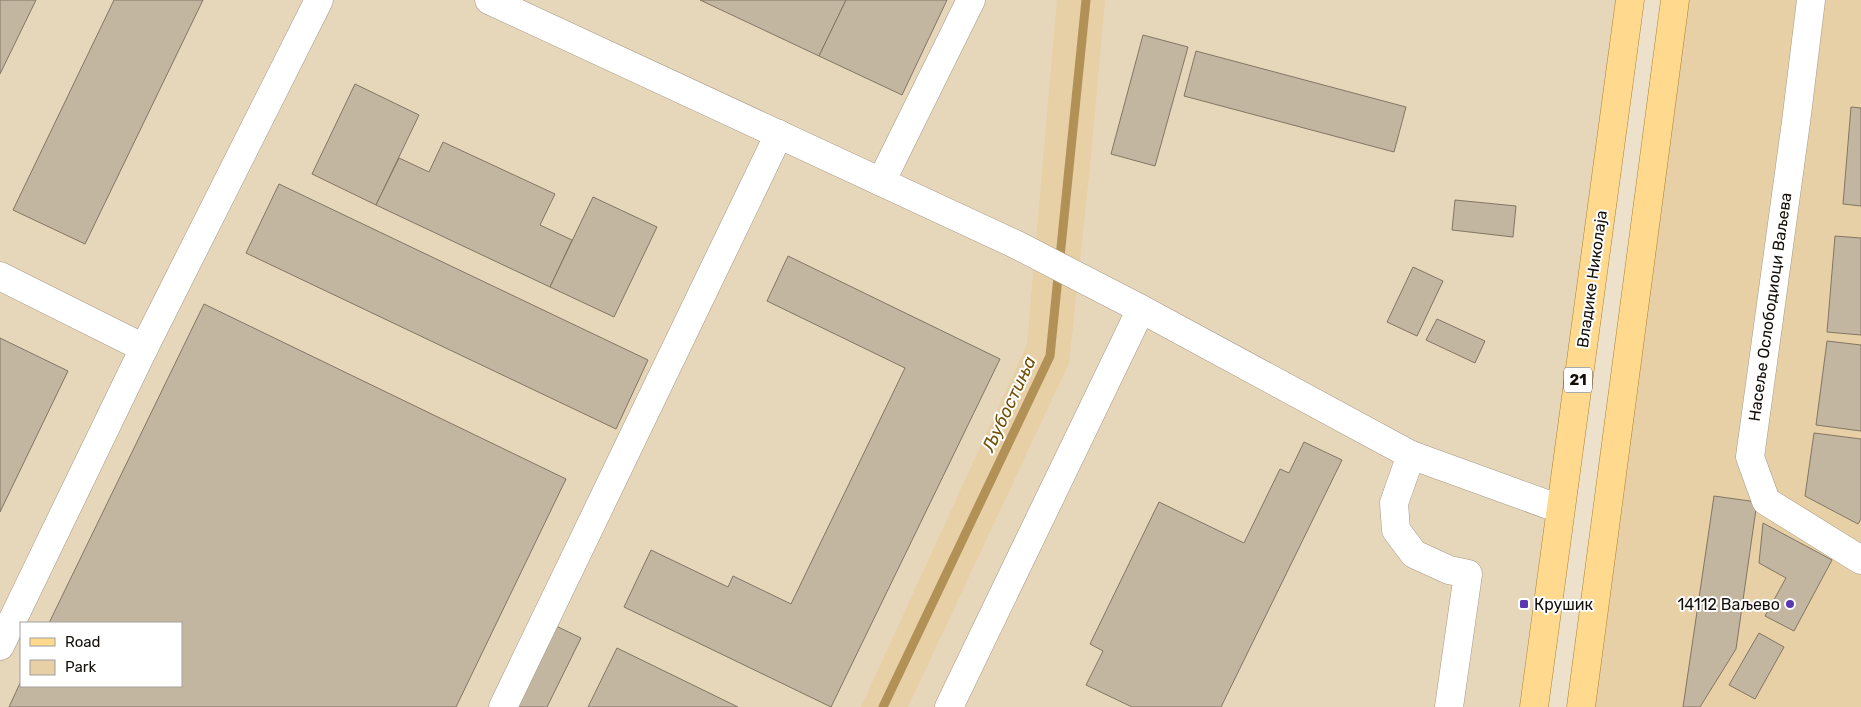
<svg xmlns="http://www.w3.org/2000/svg" width="1861" height="707" viewBox="0 0 1861 707" font-family="Rubik,sans-serif">
  <rect width="100%" height="100%" fill="#ede1cc"/>
  <path fill="#e6d6ba" fill-rule="evenodd" d="M0 0H1630L1534 707H0ZM21 623H181V686H21Z"/>
  <g fill="#e7cfa6">
    <path d="M1057 0H1105L1091 157 1069 363 908 707H861L1027 345Z"/>
    <path d="M1675 0H1861V707H1577Z"/>
  </g>
  <g fill="none" stroke-linecap="round" stroke-linejoin="round">
    <path stroke="#b29157" stroke-width="9" d="M883 707 1050 356 1086 0"/>
  </g>
  <g fill="#c2b6a1" stroke="#827664">
    <path d="M0 0H36L0 74Z"/>
    <path d="M114 0H203L85 244 13 210Z"/>
    <path d="M700 0H846L819 56Z"/>
    <path d="M846 0H947L902 95 819 56Z"/>
    <path d="M1143 35 1188 47 1155 166 1111 154Z"/>
    <path d="M1196 51 1406 107 1394 152 1184 96Z"/>
    <path d="M355 84 419 115 376 205 312 174Z"/>
    <path d="M1851 107 1861 108V206L1843 204Z"/>
    <path d="M443 142 555 194 540 225 572 240 550 287 376 205 399 158 429 172Z"/>
    <path d="M279 184 648 360 616 429 246 253Z"/>
    <path d="M593 197 657 227 614 317 550 287Z"/>
    <path d="M1455 200 1516 206 1513 237 1452 230Z"/>
    <path d="M1835 236 1861 238V335L1827 332Z"/>
    <path d="M788 256 1000 359 831 707 624 607 651 550 728 587 733 576 791 604 905 368 767 301Z"/>
    <path d="M1413 267 1443 281 1417 336 1387 322Z"/>
    <path d="M204 304 566 479 456 707H9L21 681V686H181V623H49Z"/>
    <path d="M1437 319 1485 341 1475 363 1426 340Z"/>
    <path d="M0 338 68 371 0 512Z"/>
    <path d="M1827 341 1861 345V431L1816 425Z"/>
    <path d="M1814 433 1861 439V519L1858 524 1805 496Z"/>
    <path d="M1304 442 1342 460 1221 707H1132L1086 685 1103 651 1090 644 1159 502 1244 543 1280 469 1289 473Z"/>
    <path d="M1714 496 1757 502 1736 649 1700 707H1683Z"/>
    <path d="M1763 523 1832 560 1794 631 1765 616 1786 578 1759 563Z"/>
    <path d="M554 625 581 638 547 707H514Z"/>
    <path d="M1759 633 1784 647 1755 699 1729 685Z"/>
    <path d="M617 648 738 707H588Z"/>
  </g>
  <g fill="none" stroke-linecap="round" stroke-linejoin="round">
    <g stroke="#a59985" stroke-width="29">
      <g id="minor">
        <path d="M489 0 1015 244 1141 309 949 707"/>
        <path d="M1811 0 1796 122 1750 457 1766 501 1861 560"/>
        <path d="M881 182 971 0"/>
        <path d="M0 276 144 348"/>
        <path d="M1141 309 1411 455 1560 509"/>
        <path d="M1411 455 1394 503 1396 530 1414 554 1449 570 1468 574 1449 707"/>
        <path d="M0 646 144 348 319 0"/>
        <path d="M503 707 779 134"/>
      </g>
    </g>
    <g stroke="#ac812e" stroke-width="29">
      <g id="major">
        <path d="M1534 707 1630 0"/>
        <path d="M1581 707 1675 0"/>
      </g>
    </g>
    <use href="#minor" stroke="#fff" stroke-width="28"/>
    <use href="#major" stroke="#fed98e" stroke-width="28"/>
  </g>
  <g fill="#5b38b0" stroke="#fff" stroke-width="2">
    <rect x="1519" y="599" width="10" height="10" rx="2.5"/>
    <circle cx="1790" cy="604" r="5"/>
  </g>
  <g text-anchor="middle" dominant-baseline="central" stroke-width="4" stroke-linejoin="round" paint-order="stroke">
    <rect fill="#fff" stroke="#5a5752" stroke-width="1" x="1564" y="367.5" width="28" height="25" rx="4"/>
    <g font-size="15" font-weight="bold" fill="#130f08">
      <text x="1578" y="380">21</text>
    </g>
    <g font-size="16" fill="#130f08" stroke="#fff">
      <text transform="translate(1592 279) rotate(-82)">Владике Николаја</text>
      <text transform="translate(1770 307) rotate(-82)">Насеље Ослободиоци Ваљева</text>
    </g>
    <g font-size="16" fill="#130f08" stroke="#fff" text-anchor="start">
      <text x="1534" y="604">Крушик</text>
      <text x="1780" y="604" text-anchor="end">14112 Ваљево</text>
    </g>
    <g font-size="18" font-style="italic" fill="#715003" stroke="#fff">
      <text transform="translate(1009 404) rotate(-65)">Љубостиња</text>
    </g>
  </g>
  <rect x="20" y="622" width="162" height="65" fill="#ffffff" stroke="#a19f9c"/>
  <rect x="30" y="638" width="25" height="8" fill="#fed98e" stroke="#a19f9c"/>
  <text x="65" y="647" font-size="15" fill="#130f08">Road</text>
  <rect x="30" y="660" width="25" height="15" fill="#e7cfa6" stroke="#a19f9c"/>
  <text x="65" y="672" font-size="15" fill="#130f08">Park</text>
</svg>
